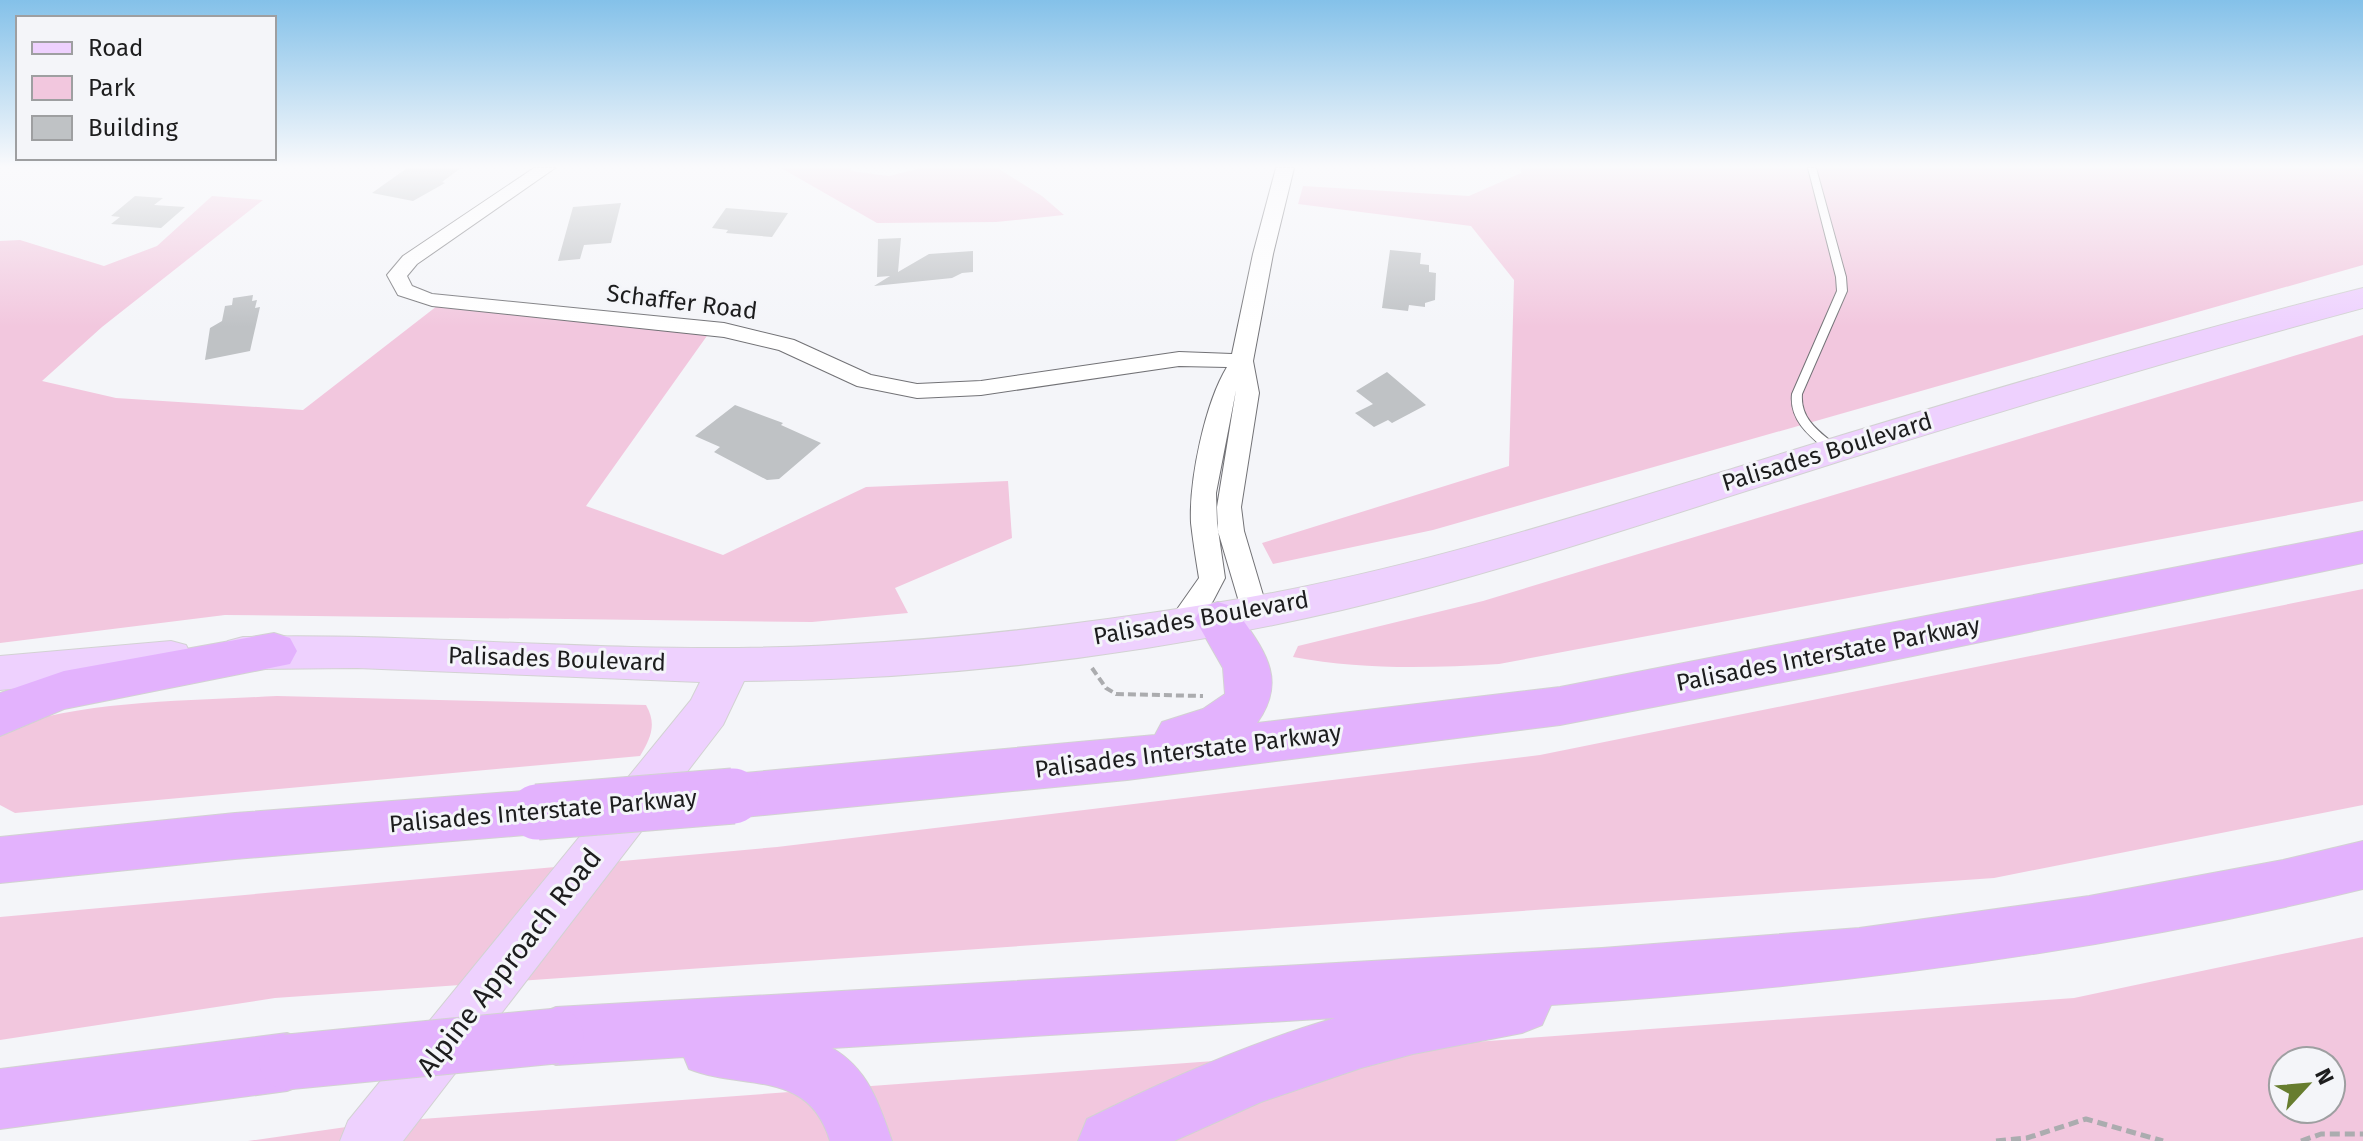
<svg xmlns="http://www.w3.org/2000/svg" width="2363" height="1141" viewBox="0 0 2363 1141" font-family="'Fira Sans',sans-serif">
  <rect width="100%" height="100%" fill="#f4f5f9"/>
  <g fill="#f2c7de" fill-rule="evenodd">
    <path d="M781 168H852L850 171 889 176 921 168H1001L999 169 1042 196 1064 215 996 222 877 223Z"/>
    <path d="M1521 168H2363V265L1433 530 1273 564 1262 543 1509 466 1514 280 1471 226 1298 204 1303 186 1469 196 1521 173Z"/>
    <path d="M212 196 263 200 102 327 42 381 116 398 303 410 437 306 709 333 586 506 723 555 866 487 1008 481 1012 538 895 588 908 613 812 622 225 615 0 643V241L20 240 104 266 157 246Z"/>
    <path d="M2363 335V501L1499 664C1429 668 1362 670 1293 657L1298 646 1483 601Z"/>
    <path d="M2363 589V805L1994 878 275 998 0 1040V917L777 847 1540 755Z"/>
    <path d="M277 696 646 705C657 724 651 738 640 756L15 813 0 805V729C88 700 185 701 277 696Z"/>
    <path d="M2363 937V1141H248L381 1122 2074 998ZM2283 1061H2331V1109H2283Z"/>
  </g>
  <g fill="#bfc2c5">
    <path d="M407 168H461L442 182 445 183 413 201 372 193Z"/>
    <path d="M135 196 163 198 154 205 185 207 161 228 111 224 120 217 111 216Z"/>
    <path d="M621 203 611 243 584 245 580 259 558 261 573 207Z"/>
    <path d="M726 208 788 213 772 237 726 233 728 230 712 228Z"/>
    <path d="M901 238 898 272 929 254 973 251V272L962 273 952 278 874 286 890 276 877 277 878 239Z"/>
    <path d="M1390 250 1421 253 1420 264 1429 265V272L1436 273 1435 300 1425 303V307L1409 305 1408 311 1382 308Z"/>
    <path d="M253 295 252 301 257 300 255 308 260 307 250 351 205 360 210 328 222 321 225 306 232 305 233 298Z"/>
    <path d="M1387 372 1426 405 1392 423 1388 420 1374 427 1355 413 1373 404 1356 391Z"/>
    <path d="M735 405 783 423 781 425 821 443 779 479 767 480 714 452 720 447 695 436Z"/>
  </g>
  <g fill="none" stroke-linecap="round" stroke-linejoin="round">
    <g stroke="#727276" stroke-width="2">
      <path id="service" d="M1808 168H1816L1846 277 1847 291 1802 394C1800 420 1820 432 1838 447L1839 450 1838 453H1830C1811 437 1789 421 1792 394L1837 291 1836 277Z"/>
    </g>
    <g stroke="#727276" stroke-width="2">
      <path id="minor" d="M534 168H555L417 264 407 276 412 286 432 294 724 323 794 340 871 375 917 384 981 381 1179 352 1232 354 1253 254 1276 168H1294L1273 254 1253 361 1259 393 1241 507 1244 531 1268 612 1264 619 1255 622 1246 619 1242 612 1218 531 1217 507 1236 390 1216 493 1217 523 1225 578 1213 601 1190 632 1180 635 1170 632 1166 625 1199 578C1196 560 1193 541 1191 523 1189 480 1205 403 1227 367L1179 366 981 395 917 398 857 386 779 350 724 337 432 306 398 295 387 275 403 256Z"/>
    </g>
    <g stroke="#d2d2d2" stroke-width="2">
      <g id="primary">
        <path d="M2363 288V308C2169 360 1976 418 1784 479 1638 525 1492 575 1342 610 1148 655 943 680 744 681L723 725 403 1141H340L348 1121 691 700 700 682 357 668 243 669 228 665 222 653 228 641 243 637C396 633 547 648 700 648 870 649 1041 631 1209 604 1389 576 1561 521 1735 468 1943 404 2152 341 2363 288Z"/>
        <path d="M171 641 186 645 192 657 186 669 171 673 0 690V656Z"/>
      </g>
    </g>
    <g stroke="#d2d2d2" stroke-width="2">
      <g id="motorway">
        <path d="M2363 531V563L1835 672 1560 725 1127 780 733 818 715 811 707 796 715 781 733 774 1155 735 1162 722 1203 709 1225 694 1223 668 1195 619 1202 607 1218 602 1234 607C1261 647 1290 677 1257 723L1560 687Z"/>
        <path d="M274 633 290 638 297 651 290 664 64 709 0 736V693L64 671Z"/>
        <path d="M537 790 555 796 563 812 555 828 537 834 235 859 0 883V837L235 813Z"/>
        <path d="M2363 841V889C2096 954 1825 988 1551 1005L1542 1025 1522 1033 1413 1054 1361 1068 1261 1102 1174 1141H1078L1087 1119C1167 1079 1249 1043 1335 1018L832 1048C868 1069 879 1103 892 1141H830C808 1068 744 1091 689 1069L684 1057 556 1065 535 1056 527 1036 535 1016 556 1007 1602 948 1859 928 2089 896 2283 860Z"/>
        <path d="M287 1033 308 1041 317 1062 308 1083 287 1091 0 1129V1069Z"/>
      </g>
    </g>
    <path stroke="#abacaf" stroke-width="4" stroke-dasharray="8 4" stroke-linecap="butt" d="M1092 668 1106 688 1116 694 1203 696"/>
    <g stroke="#abacaf" stroke-width="5" stroke-dasharray="10 5" stroke-linecap="butt">
      <path d="M1996 1141 2027 1138 2086 1119 2163 1141"/>
      <path d="M2301 1141 2321 1134H2363"/>
    </g>
    <use href="#service" fill="#fff" fill-rule="evenodd"/>
    <use href="#minor" fill="#fff" fill-rule="evenodd"/>
    <use href="#primary" fill="#eed1fe" fill-rule="evenodd"/>
    <use href="#motorway" fill="#e3b2fd" fill-rule="evenodd"/>
    <g stroke="#d2d2d2" stroke-width="57" stroke-linecap="butt">
      <g id="motorway-bridge">
        <path d="M537 812 733 796"/>
        <path d="M287 1062 556 1036"/>
      </g>
    </g>
    <use href="#motorway-bridge" stroke="#e3b2fd" stroke-width="55"/>
  </g>
  <linearGradient id="sky" x2="0" y2="1"><stop stop-color="#84c1e9"/><stop offset="0.51" stop-color="#fafafc"/><stop offset="1" stop-color="#fafafc" stop-opacity="0"/></linearGradient>
  <rect width="2363" height="327" fill="url(#sky)"/>
  <g text-anchor="middle" dominant-baseline="central" stroke-width="6" stroke-linejoin="round" paint-order="stroke">
    <g font-size="24" fill="#1d1d1e" stroke="#f4f5f9">
      <text transform="translate(682 302) rotate(7)">Schaffer Road</text>
      <text transform="translate(1827 452) rotate(-17)">Palisades Boulevard</text>
      <text transform="translate(1201 618) rotate(-10)">Palisades Boulevard</text>
      <text transform="translate(1828 654) rotate(-11)">Palisades Interstate Parkway</text>
      <text transform="translate(557 659) rotate(2)">Palisades Boulevard</text>
      <text transform="translate(1188 751) rotate(-7)">Palisades Interstate Parkway</text>
      <text transform="translate(543 811) rotate(-5)">Palisades Interstate Parkway</text>
    </g>
    <g font-size="28" fill="#1d1d1e" stroke="#f4f5f9">
      <text transform="translate(509 962) rotate(-52)">Alpine Approach Road</text>
    </g>
  </g>
  <rect x="16" y="16" width="260" height="144" fill="#f4f5f9" stroke="#9e9fa1" stroke-width="2"/>
  <rect x="32" y="42" width="40" height="12" fill="#eed1fe" stroke="#9e9fa1" stroke-width="2"/>
  <text x="88" y="56" font-size="24" fill="#1d1d1e">Road</text>
  <rect x="32" y="76" width="40" height="24" fill="#f2c7de" stroke="#9e9fa1" stroke-width="2"/>
  <text x="88" y="96" font-size="24" fill="#1d1d1e">Park</text>
  <rect x="32" y="116" width="40" height="24" fill="#bfc2c5" stroke="#9e9fa1" stroke-width="2"/>
  <text x="88" y="136" font-size="24" fill="#1d1d1e">Building</text>
  <g transform="translate(2307 1085) rotate(64)"><circle r="38" fill="#f4f5f9" stroke="#9e9fa1" stroke-width="2"/>
  <path d="M0-6L14 30L0 20L-14 30Z" fill="#677d2f"/>
  <text y="-12" font-size="22" font-weight="bold" text-anchor="middle" fill="#1d1d1e">N</text>
  </g>
</svg>
